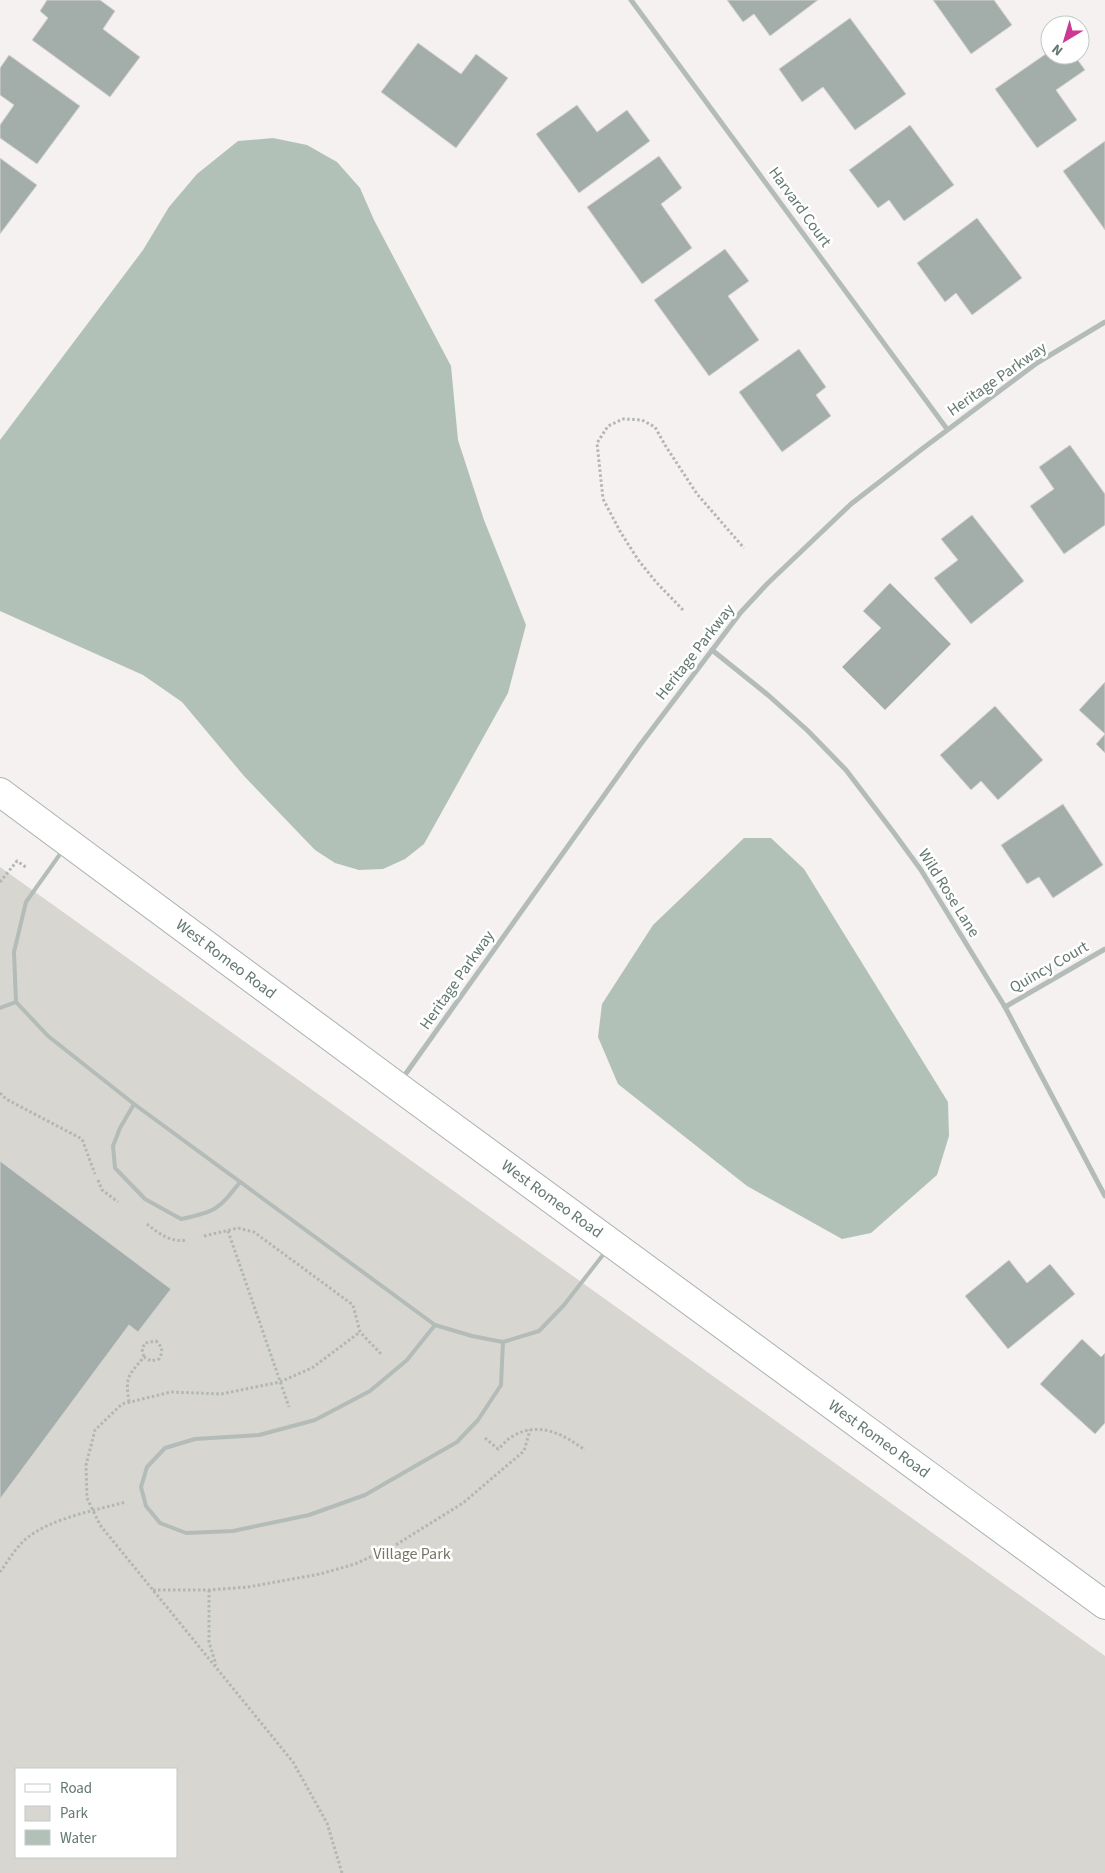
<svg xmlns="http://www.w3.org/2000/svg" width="1105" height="1873" viewBox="0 0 1105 1873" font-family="'Source Sans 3',sans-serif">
  <rect width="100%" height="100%" fill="#f4f1f0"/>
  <path fill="#d8d6d0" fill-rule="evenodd" d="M0 867 1105 1656V1873H0ZM16 1769H176V1857H16Z"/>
  <g fill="#b2c1b8">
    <path d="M273 138 307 145 337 162 360 188 374 220 451 366 458 440 484 520 526 625 508 693 424 844 405 859 383 869 359 870 335 863 315 850 244 776 182 702 143 675 0 611V440L143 250 169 207 197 174 238 141Z"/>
    <path d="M744 838H771L804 869 948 1102 949 1136 937 1175 871 1233 842 1239 747 1186 618 1084 598 1037 602 1004 653 925Z"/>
  </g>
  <g fill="#a3aeaa" stroke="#d5d3d3">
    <path d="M47 0H100L115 11 103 29 140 57 110 97 32 40 48 18 40 11Z"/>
    <path d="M727 0H818L770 36 754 14 743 22Z"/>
    <path d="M933 0H994L1012 25 971 54Z"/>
    <path d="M850 18 906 94 855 130 823 87 802 102 779 69Z"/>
    <path d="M418 43 461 74 476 54 508 78 456 148 381 92Z"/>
    <path d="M1050 51V55H1074L1085 70 1056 90 1077 120 1037 148 995 89Z"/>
    <path d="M9 55 80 106 37 164 0 138V125L14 105 0 95V68Z"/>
    <path d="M577 105 597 132 627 110 650 141 579 193 536 134Z"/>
    <path d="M910 125 954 185 904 221 889 200 878 208 849 170Z"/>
    <path d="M1105 141V230L1063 171Z"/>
    <path d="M659 156 682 188 661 204 692 248 642 284 587 207Z"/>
    <path d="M0 158 37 185 0 234Z"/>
    <path d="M977 218 1022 278 972 315 956 293 945 302 917 263Z"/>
    <path d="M725 249 749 281 728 296 759 340 709 376 654 300Z"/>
    <path d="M799 349 826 387 816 395 831 416 782 452 739 392Z"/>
    <path d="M1070 445 1105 494V525L1064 554 1030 506 1054 489 1039 467Z"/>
    <path d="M972 515 1024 581 971 624 934 578 958 560 941 539Z"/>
    <path d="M890 583 951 644 885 710 842 667 881 628 863 611Z"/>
    <path d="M1105 682V753L1096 744 1105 734 1079 710Z"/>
    <path d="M995 706 1043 760 998 800 981 781 971 790 940 755Z"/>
    <path d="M1063 804 1103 865 1053 898 1039 877 1027 884 1001 845Z"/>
    <path d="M0 1161 171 1289 138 1332 129 1325 0 1499Z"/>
    <path d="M1009 1260 1027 1283 1050 1264 1075 1294 1008 1349 965 1296Z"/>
    <path d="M1082 1339 1101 1357 1105 1353V1423L1095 1434 1040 1384Z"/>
  </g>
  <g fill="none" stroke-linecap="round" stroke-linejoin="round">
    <g stroke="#aab2af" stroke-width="30">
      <path id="secondary" d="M0 792 397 1086 1105 1605"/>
    </g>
    <g stroke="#b1b7b5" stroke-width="3" stroke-dasharray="2.5 2.5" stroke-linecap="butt">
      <path d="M683 610 656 582 639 561 621 533 603 499 597 443 608 426 623 419 642 420 655 427 665 445 697 494 744 548"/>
      <path d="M0 882 17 861 27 868"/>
      <path d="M0 1093 6 1099 82 1139 95 1174"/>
      <path d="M98 1180 102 1190 118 1202"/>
      <path d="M147 1224C158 1233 171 1243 186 1240"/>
      <path d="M228 1231 289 1407"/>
      <path d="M204 1236 238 1228 254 1232 353 1305 360 1332 382 1355"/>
      <path d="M129 1402C125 1377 128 1376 144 1357L151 1361 159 1359C163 1352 163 1347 156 1341L145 1343 142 1349 144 1357"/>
      <path d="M485 1438 498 1449C503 1445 507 1439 513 1436 539 1421 563 1434 585 1450"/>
      <path d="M0 1572C8 1561 16 1547 27 1538 52 1518 96 1510 126 1502"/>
      <path d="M153 1590H209L248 1587 320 1574 355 1564 394 1546 463 1503 524 1451 530 1430"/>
      <path d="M209 1590V1642L216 1665"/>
      <path d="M342 1873 327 1823 293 1762 100 1525 87 1498 86 1465 95 1430 122 1404 171 1392 221 1394 280 1382 312 1368 360 1332"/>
    </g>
    <g stroke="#b4bcb9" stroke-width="4">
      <path d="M63 850 26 902 14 952 16 1002 48 1036 134 1104 435 1325 472 1336 503 1342 539 1331 564 1305 606 1251"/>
      <path d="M0 1008 16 1002"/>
      <path d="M134 1104 120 1128 113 1146 115 1168 145 1199 181 1219C216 1212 219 1209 240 1182"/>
      <path d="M435 1325 407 1360 370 1391 315 1420 259 1435 195 1439 165 1448 147 1467 141 1487 146 1506 160 1523 186 1533 233 1531 309 1515 365 1495 457 1442 478 1420 501 1385 503 1342"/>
    </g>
    <g stroke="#b4bcb9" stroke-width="5">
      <path d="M631 0 947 429"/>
      <path d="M712 650 768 695 807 730 846 770 894 833 921 870 1005 1007 1105 1196"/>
      <path d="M1005 1007 1105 949"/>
      <path d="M402 1079 640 745 741 612 767 584 851 504 922 449 1037 363 1105 322"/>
    </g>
    <use href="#secondary" stroke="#fff" stroke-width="28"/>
  </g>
  <g text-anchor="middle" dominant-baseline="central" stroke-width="5" stroke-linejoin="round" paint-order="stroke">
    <g font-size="16" fill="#637870" stroke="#fff">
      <text transform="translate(800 207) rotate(54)">Harvard Court</text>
      <text transform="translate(997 379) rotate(-35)">Heritage Parkway</text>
      <text transform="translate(695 652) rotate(-52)">Heritage Parkway</text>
      <text transform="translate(949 893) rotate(58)">Wild Rose Lane</text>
      <text transform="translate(226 959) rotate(37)">West Romeo Road</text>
      <text transform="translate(1049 967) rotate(-30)">Quincy Court</text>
      <text transform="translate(457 980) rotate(-55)">Heritage Parkway</text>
      <text transform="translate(552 1199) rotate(36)">West Romeo Road</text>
      <text transform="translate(879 1439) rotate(36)">West Romeo Road</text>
    </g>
    <g font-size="16" fill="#767565" stroke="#fff">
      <text x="412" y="1554">Village Park</text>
    </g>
  </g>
  <rect x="15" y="1768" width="162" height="90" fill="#ffffff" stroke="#c1c9c6"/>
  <rect x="25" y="1784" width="25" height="8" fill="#ffffff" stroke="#c1c9c6"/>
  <text x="60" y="1793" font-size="15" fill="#637870">Road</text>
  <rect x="25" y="1806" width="25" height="15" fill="#d8d6d0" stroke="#c1c9c6"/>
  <text x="60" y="1818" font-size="15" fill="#637870">Park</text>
  <rect x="25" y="1830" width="25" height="15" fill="#b2c1b8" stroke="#c1c9c6"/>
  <text x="60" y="1843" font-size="15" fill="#637870">Water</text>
  <g transform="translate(1065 40) rotate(218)"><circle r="24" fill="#ffffff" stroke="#c1c9c6"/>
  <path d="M0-4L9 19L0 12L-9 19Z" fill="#cb3991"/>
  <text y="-8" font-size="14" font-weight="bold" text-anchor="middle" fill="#637870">N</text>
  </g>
</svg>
